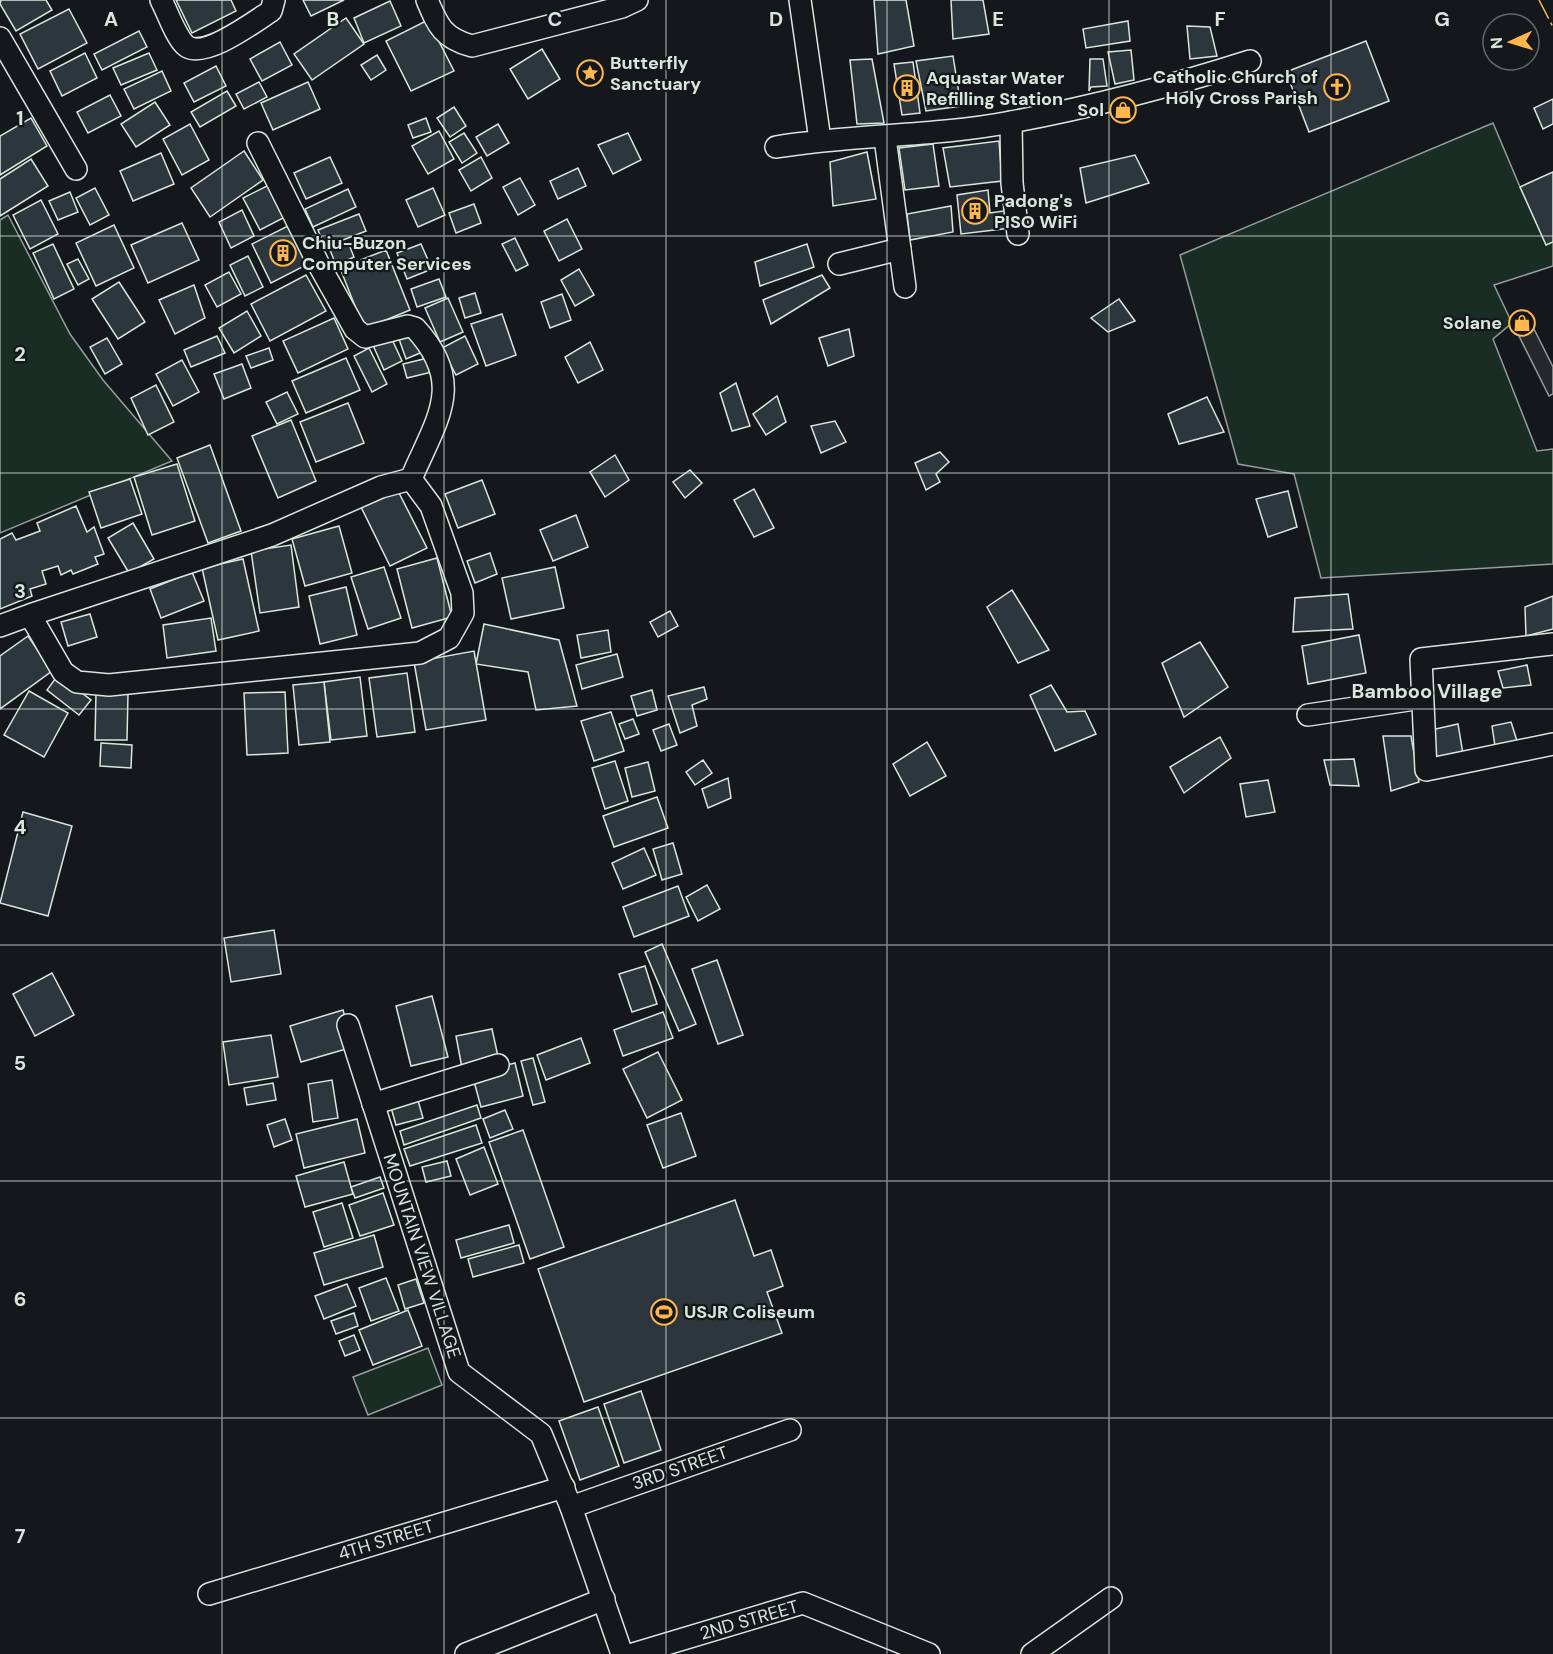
<svg xmlns="http://www.w3.org/2000/svg" width="1553" height="1654" viewBox="0 0 1553 1654" font-family="'DM Sans',sans-serif">
  <rect width="100%" height="100%" fill="#14181c"/>
  <g fill="#1a2d24" stroke="#939e99" stroke-width="1.5">
    <path d="M1493 123 1520 187 1553 172V266L1494 285 1512 323 1493 339 1537 451 1553 449V564L1321 578 1294 474 1238 464 1180 255Z"/>
    <path d="M8 215 70 334 103 380 172 461 0 533V220Z"/>
    <path d="M428 1348 442 1385 368 1415 353 1377Z"/>
  </g>
  <path fill="#24282b" stroke="#939e99" stroke-width="1.5" d="M1532 325 1553 367V394L1549 396 1517 332Z"/>
  <g fill="#2c363c" stroke="#d8e6dc" stroke-width="1.5">
    <path d="M46 0 52 10 16 31 0 4 1 0Z"/>
    <path d="M176 0H231L236 11 192 33Z"/>
    <path d="M303 0H344L311 16Z"/>
    <path d="M874 0H906L914 46 878 54Z"/>
    <path d="M951 0H983L989 34 953 39Z"/>
    <path d="M390 1 401 26 364 43 354 18Z"/>
    <path d="M69 9 87 43 38 69 20 34Z"/>
    <path d="M346 18 364 44 312 80 294 54Z"/>
    <path d="M428 20 454 71 411 91 386 41Z"/>
    <path d="M1128 21 1130 41 1086 48 1083 29Z"/>
    <path d="M1187 26 1210 27 1217 56 1190 59Z"/>
    <path d="M139 31 147 47 102 70 94 54Z"/>
    <path d="M1366 41 1389 101 1309 132 1286 72Z"/>
    <path d="M280 42 292 65 262 81 250 59Z"/>
    <path d="M542 49 560 79 528 99 510 69Z"/>
    <path d="M1131 50 1134 80 1115 84 1108 52Z"/>
    <path d="M85 53 97 78 62 96 50 71Z"/>
    <path d="M149 53 157 70 121 85 113 68Z"/>
    <path d="M377 55 386 70 371 80 361 65Z"/>
    <path d="M953 56 961 106 926 111 916 61Z"/>
    <path d="M872 59 884 123 857 124 850 60Z"/>
    <path d="M1090 59H1103L1107 86 1091 87 1089 91Z"/>
    <path d="M913 62 920 113 902 115 894 64Z"/>
    <path d="M216 66 226 86 194 102 184 83Z"/>
    <path d="M162 71 171 91 134 109 124 89Z"/>
    <path d="M259 82 267 97 244 109 236 94Z"/>
    <path d="M308 82 320 109 273 130 261 103Z"/>
    <path d="M227 91 236 106 200 127 191 112Z"/>
    <path d="M110 95 121 116 88 133 77 112Z"/>
    <path d="M1553 99V124L1543 129 1534 108Z"/>
    <path d="M155 102 170 125 136 147 121 124Z"/>
    <path d="M454 107 466 126 450 137 437 118Z"/>
    <path d="M31 118 47 146 0 175V136Z"/>
    <path d="M426 118 431 132 413 138 408 125Z"/>
    <path d="M190 124 209 160 182 175 163 139Z"/>
    <path d="M498 124 509 143 487 156 476 137Z"/>
    <path d="M439 131 454 159 428 174 412 146Z"/>
    <path d="M464 133 477 153 462 163 449 142Z"/>
    <path d="M628 133 641 160 613 174 598 145Z"/>
    <path d="M999 141 1002 181 950 187 943 148Z"/>
    <path d="M933 144 939 186 905 190 899 148Z"/>
    <path d="M244 151 263 180 210 217 191 188Z"/>
    <path d="M867 152 876 199 833 206 830 162Z"/>
    <path d="M161 153 174 184 133 201 120 171Z"/>
    <path d="M1135 155 1149 183 1086 203 1080 168Z"/>
    <path d="M330 157 342 183 306 199 294 173Z"/>
    <path d="M481 157 492 178 471 191 459 170Z"/>
    <path d="M31 159 48 186 0 216V179Z"/>
    <path d="M578 168 586 186 558 199 550 181Z"/>
    <path d="M1553 172V242L1546 245 1520 187Z"/>
    <path d="M520 178 535 205 518 215 503 187Z"/>
    <path d="M271 184 287 216 260 230 243 198Z"/>
    <path d="M95 188 109 215 90 225 76 198Z"/>
    <path d="M433 188 445 215 418 227 406 200Z"/>
    <path d="M348 189 356 207 313 227 305 209Z"/>
    <path d="M988 190 990 213 1010 210 1011 228 961 234 957 195Z"/>
    <path d="M70 192 78 212 58 220 49 201Z"/>
    <path d="M41 200 58 234 30 249 13 215Z"/>
    <path d="M474 204 481 223 456 233 449 213Z"/>
    <path d="M951 206 953 232 910 240 907 214Z"/>
    <path d="M242 210 254 236 231 248 219 222Z"/>
    <path d="M359 214 366 231 325 247 318 230Z"/>
    <path d="M567 219 582 249 559 261 544 231Z"/>
    <path d="M182 223 199 260 148 283 131 245Z"/>
    <path d="M294 223 314 261 271 283 252 244Z"/>
    <path d="M114 225 134 268 96 286 76 243Z"/>
    <path d="M515 238 528 265 516 271 502 244Z"/>
    <path d="M348 242 354 257 336 265 330 250Z"/>
    <path d="M53 244 74 289 54 299 33 253Z"/>
    <path d="M421 244 432 269 407 279 397 253Z"/>
    <path d="M807 244 814 267 760 286 755 262Z"/>
    <path d="M386 250 410 310 364 329 340 268Z"/>
    <path d="M248 256 263 287 245 296 230 265Z"/>
    <path d="M78 259 89 279 78 285 67 264Z"/>
    <path d="M579 269 594 295 575 306 561 280Z"/>
    <path d="M229 272 241 294 217 307 205 285Z"/>
    <path d="M306 275 326 311 270 341 251 304Z"/>
    <path d="M822 275 830 288 771 324 763 300Z"/>
    <path d="M439 279 446 297 417 307 411 289Z"/>
    <path d="M119 282 145 322 118 339 92 299Z"/>
    <path d="M194 285 205 318 175 334 159 300Z"/>
    <path d="M475 293 481 313 465 318 459 298Z"/>
    <path d="M562 294 571 320 550 328 541 302Z"/>
    <path d="M448 298 463 332 440 342 425 308Z"/>
    <path d="M1119 299 1135 321 1108 332 1091 318Z"/>
    <path d="M247 311 261 336 234 353 219 328Z"/>
    <path d="M502 314 516 355 486 366 471 324Z"/>
    <path d="M334 318 348 349 298 373 283 341Z"/>
    <path d="M849 329 854 356 828 366 819 338Z"/>
    <path d="M413 334 420 353 406 359 399 339Z"/>
    <path d="M390 335 402 361 384 370 372 343Z"/>
    <path d="M217 336 225 353 191 367 184 350Z"/>
    <path d="M465 336 478 364 456 375 442 348Z"/>
    <path d="M107 338 122 364 105 374 90 347Z"/>
    <path d="M590 342 603 370 578 383 565 357Z"/>
    <path d="M269 348 273 360 251 368 246 356Z"/>
    <path d="M369 348 387 384 372 392 354 356Z"/>
    <path d="M432 357 436 371 407 378 403 364Z"/>
    <path d="M346 358 360 390 306 413 292 381Z"/>
    <path d="M182 360 199 392 173 406 156 374Z"/>
    <path d="M242 364 251 388 224 399 214 374Z"/>
    <path d="M736 383 750 426 732 431 720 393Z"/>
    <path d="M156 385 174 422 148 435 131 398Z"/>
    <path d="M287 392 298 414 277 424 266 402Z"/>
    <path d="M777 396 786 422 766 435 753 414Z"/>
    <path d="M1207 397 1224 432 1179 444 1168 414Z"/>
    <path d="M348 403 364 443 316 462 300 422Z"/>
    <path d="M291 420 316 481 278 498 252 436Z"/>
    <path d="M835 421 846 442 821 453 811 426Z"/>
    <path d="M210 445 241 531 208 543 177 458Z"/>
    <path d="M940 452 949 462 936 474 940 482 926 490 915 463Z"/>
    <path d="M615 455 629 480 605 497 590 472Z"/>
    <path d="M177 464 195 521 152 535 134 477Z"/>
    <path d="M690 470 702 483 685 498 673 482Z"/>
    <path d="M130 479 142 514 101 528 89 492Z"/>
    <path d="M482 480 495 514 458 528 445 494Z"/>
    <path d="M397 489 427 548 390 566 361 507Z"/>
    <path d="M754 489 774 528 754 537 734 500Z"/>
    <path d="M1288 491 1297 527 1268 537 1256 499Z"/>
    <path d="M76 506 87 532 94 527 104 554 95 557 98 564 73 574 71 570 61 575 58 566 42 571 46 584 30 589 32 596 0 609V539L12 533 16 540 40 531 37 523Z"/>
    <path d="M576 515 588 547 553 561 540 530Z"/>
    <path d="M133 523 154 559 129 573 108 538Z"/>
    <path d="M339 526 352 573 305 586 292 539Z"/>
    <path d="M291 545 299 607 260 613 251 551Z"/>
    <path d="M490 553 497 574 475 583 467 561Z"/>
    <path d="M437 558 452 617 412 628 397 569Z"/>
    <path d="M243 559 259 631 218 640 202 568Z"/>
    <path d="M384 567 401 618 368 629 351 577Z"/>
    <path d="M555 567 564 608 511 619 502 578Z"/>
    <path d="M192 572 204 601 161 618 150 589Z"/>
    <path d="M346 587 357 635 320 644 309 596Z"/>
    <path d="M1012 590 1049 650 1018 663 987 607Z"/>
    <path d="M1348 594 1353 629 1293 632 1295 598Z"/>
    <path d="M1553 596V629L1526 636 1525 607Z"/>
    <path d="M670 611 678 626 658 637 650 622Z"/>
    <path d="M90 614 97 637 68 646 61 622Z"/>
    <path d="M211 618 216 651 167 658 163 625Z"/>
    <path d="M484 624 559 640 577 706 536 710 528 672 476 664Z"/>
    <path d="M608 630 611 652 581 658 577 635Z"/>
    <path d="M1359 635 1366 673 1308 684 1302 646Z"/>
    <path d="M28 636 52 671 0 709V656Z"/>
    <path d="M1200 642 1228 687 1184 717 1162 663Z"/>
    <path d="M474 651 486 720 426 730 414 662Z"/>
    <path d="M617 654 623 677 582 689 576 665Z"/>
    <path d="M1527 665 1531 685 1503 688 1498 671Z"/>
    <path d="M407 673 415 732 377 737 369 678Z"/>
    <path d="M58 675 91 700 79 715 47 690Z"/>
    <path d="M360 677 367 736 331 740 324 682Z"/>
    <path d="M324 682 330 742 299 745 293 685Z"/>
    <path d="M1051 685 1067 712 1085 711 1096 734 1055 751 1030 695Z"/>
    <path d="M704 687 707 699 692 705 697 726 680 733 668 696Z"/>
    <path d="M652 690 657 710 637 716 631 696Z"/>
    <path d="M29 691 68 713 44 757 4 735Z"/>
    <path d="M285 692 288 753 247 755 244 693Z"/>
    <path d="M96 693 128 694 127 740H95Z"/>
    <path d="M611 712 624 751 594 761 581 721Z"/>
    <path d="M633 719 639 734 625 739 619 724Z"/>
    <path d="M1511 722 1517 741 1495 746 1492 726Z"/>
    <path d="M669 724 677 745 661 751 653 730Z"/>
    <path d="M1458 724 1463 754 1437 760 1431 730Z"/>
    <path d="M1383 736H1411L1419 782 1391 791Z"/>
    <path d="M1220 737 1231 758 1184 793 1170 767Z"/>
    <path d="M927 742 946 776 910 796 893 764Z"/>
    <path d="M101 743 132 745 131 768 100 766Z"/>
    <path d="M1354 759 1359 786 1330 785 1324 760Z"/>
    <path d="M703 760 712 773 695 785 686 772Z"/>
    <path d="M615 761 628 801 605 809 592 768Z"/>
    <path d="M648 762 655 791 632 797 625 768Z"/>
    <path d="M728 778 731 798 708 808 702 789Z"/>
    <path d="M1268 780 1275 812 1246 817 1240 784Z"/>
    <path d="M657 797 668 828 614 847 603 816Z"/>
    <path d="M23 812 72 826 48 916 0 903Z"/>
    <path d="M673 843 682 874 662 880 653 849Z"/>
    <path d="M644 848 656 875 623 889 612 863Z"/>
    <path d="M707 885 720 909 698 921 686 897Z"/>
    <path d="M678 886 689 916 634 937 623 907Z"/>
    <path d="M274 930 281 974 231 982 224 938Z"/>
    <path d="M662 944 696 1024 679 1031 645 952Z"/>
    <path d="M717 960 743 1035 718 1044 692 969Z"/>
    <path d="M645 966 657 1004 632 1012 619 974Z"/>
    <path d="M52 973 74 1015 35 1036 13 994Z"/>
    <path d="M432 996 448 1057 411 1066 396 1006Z"/>
    <path d="M343 1010 353 1047 301 1062 290 1026Z"/>
    <path d="M663 1012 673 1038 623 1056 614 1030Z"/>
    <path d="M492 1029 499 1061 462 1068 456 1036Z"/>
    <path d="M271 1035 278 1077 229 1085 223 1042Z"/>
    <path d="M581 1038 590 1063 546 1080 537 1055Z"/>
    <path d="M658 1052 682 1100 647 1118 623 1069Z"/>
    <path d="M533 1058 545 1102 533 1105 521 1061Z"/>
    <path d="M515 1063 523 1096 481 1107 472 1074Z"/>
    <path d="M332 1080 338 1118 313 1122 308 1084Z"/>
    <path d="M273 1083 276 1100 247 1105 244 1088Z"/>
    <path d="M417 1097 423 1118 396 1125 390 1104Z"/>
    <path d="M477 1105 481 1118 404 1145 400 1131Z"/>
    <path d="M505 1110 513 1129 490 1138 483 1119Z"/>
    <path d="M681 1113 696 1156 663 1168 647 1125Z"/>
    <path d="M285 1119 292 1140 274 1147 267 1125Z"/>
    <path d="M357 1119 365 1153 304 1168 296 1134Z"/>
    <path d="M476 1125 482 1143 410 1166 404 1149Z"/>
    <path d="M523 1130 564 1247 530 1259 489 1142Z"/>
    <path d="M484 1147 498 1184 470 1195 456 1159Z"/>
    <path d="M447 1161 451 1176 426 1182 422 1167Z"/>
    <path d="M344 1162 353 1194 305 1207 296 1176Z"/>
    <path d="M380 1177 384 1188 355 1198 351 1187Z"/>
    <path d="M383 1193 394 1225 360 1236 349 1205Z"/>
    <path d="M735 1200 754 1256 771 1250 783 1286 767 1292 782 1333 584 1402 538 1269Z"/>
    <path d="M342 1203 353 1238 324 1247 313 1212Z"/>
    <path d="M509 1225 514 1243 461 1258 456 1240Z"/>
    <path d="M374 1235 383 1267 324 1285 314 1253Z"/>
    <path d="M519 1245 524 1263 473 1277 468 1259Z"/>
    <path d="M386 1278 399 1311 371 1321 359 1288Z"/>
    <path d="M416 1279 424 1303 405 1309 398 1285Z"/>
    <path d="M347 1284 356 1306 324 1319 315 1296Z"/>
    <path d="M408 1310 422 1346 373 1365 359 1330Z"/>
    <path d="M354 1313 358 1326 336 1334 331 1321Z"/>
    <path d="M354 1335 360 1350 345 1356 339 1341Z"/>
    <path d="M641 1391 661 1450 624 1463 604 1404Z"/>
    <path d="M598 1407 619 1466 580 1480 559 1421Z"/>
  </g>
  <g fill="none" stroke-linecap="round" stroke-linejoin="round">
    <g stroke="#d8e6dc" stroke-width="24">
      <g id="minor">
        <path d="M161 0C168 13 175 35 185 45 202 61 254 22 271 11L274 0"/>
        <path d="M427 0C438 26 443 38 472 46L622 7 637 0"/>
        <path d="M800 0 820 140"/>
        <path d="M0 38 76 169"/>
        <path d="M1011 122 1012 183 1018 234"/>
        <path d="M885 138 905 287"/>
        <path d="M258 143 319 265 355 329 365 337 408 326 415 328C467 384 436 420 411 479"/>
        <path d="M776 147C854 134 933 137 1011 122 1092 107 1172 86 1250 61"/>
        <path d="M839 264 900 249"/>
        <path d="M0 626 30 615 272 535 381 487 411 479 431 506 462 593 463 613 449 638 420 653 109 685 77 682 63 672 30 615"/>
        <path d="M1553 644 1421 659 1426 770 1553 744"/>
        <path d="M1308 715 1422 698"/>
        <path d="M348 1025 459 1372 541 1434 571 1507 622 1654"/>
        <path d="M373 1104 498 1065"/>
        <path d="M571 1507 790 1430"/>
        <path d="M209 1594 564 1487"/>
        <path d="M466 1654 604 1599"/>
        <path d="M633 1654 803 1603 929 1654"/>
        <path d="M1032 1654 1111 1598"/>
      </g>
    </g>
    <use href="#minor" stroke="#14181c" stroke-width="21"/>
    <path stroke="#ffb74d" stroke-width="1.5" stroke-dasharray="21 4.5 3 4.5" stroke-linecap="butt" d="M1539 0 1553 27"/>
  </g>
  <path fill="none" stroke="#d8e6dc" stroke-width="1.5" stroke-opacity="0.55" d="M222 0V1654M444 0V1654M666 0V1654M887 0V1654M1109 0V1654M1331 0V1654M0 236H1553M0 473H1553M0 709H1553M0 945H1553M0 1181H1553M0 1418H1553"/>
  <defs>
    <g id="sight-ring" transform="scale(1.35)"><circle r="9.5" fill="#14181c" stroke="#ffb74d" stroke-width="1.5"/><path d="M0-6L1.8-2.2L6-1.7L2.9 1.2L3.7 5.4L0 3.3L-3.7 5.4L-2.9 1.2L-6-1.7L-1.8-2.2Z" fill="#ffb74d"/></g>
    <g id="church-ring" transform="scale(1.35)"><circle r="9.5" fill="#14181c" stroke="#ffb74d" stroke-width="1.5"/><path d="M-1.2-6h2.4v3.5h3.3v2.4h-3.3V6h-2.4V-.1h-3.3v-2.4h3.3Z" fill="#ffb74d"/></g>
    <g id="building-ring" transform="scale(1.35)"><circle r="9.5" fill="#14181c" stroke="#ffb74d" stroke-width="1.5"/><path d="M-4-6H4V6H1V3H-1V6H-4ZM-2.5-4.3h1.7v1.8h-1.7ZM.8-4.3h1.7v1.8H.8ZM-2.5-1h1.7V.8h-1.7ZM.8-1h1.7V.8H.8Z" fill="#ffb74d"/></g>
    <g id="shop-ring" transform="scale(1.35)"><circle r="9.5" fill="#14181c" stroke="#ffb74d" stroke-width="1.5"/><path d="M-5-2.5h2.3a2.7 3.5 0 0 1 5.4 0H5L5.5 6h-11ZM-1.5-2.5h3a1.5 2.3 0 0 0-3 0Z" fill="#ffb74d"/></g>
    <g id="stadium-ring" transform="scale(1.35)"><circle r="9.5" fill="#14181c" stroke="#ffb74d" stroke-width="1.5"/><path d="M0-5a6.5 5 0 1 0 0 10a6.5 5 0 1 0 0-10ZM-3.5-1.8h7v3.6h-7Z" fill="#ffb74d"/></g>
  </defs>
  <g fill-rule="evenodd">
    <use href="#sight-ring" x="590" y="73"/>
    <use href="#church-ring" x="1337" y="87"/>
    <use href="#building-ring" x="907" y="88"/>
    <use href="#shop-ring" x="1123" y="110"/>
    <use href="#building-ring" x="975" y="211"/>
    <use href="#building-ring" x="283" y="253"/>
    <use href="#shop-ring" x="1522" y="323"/>
    <use href="#stadium-ring" x="664" y="1312"/>
  </g>
  <g text-anchor="middle" dominant-baseline="central" stroke-width="4.5" stroke-linejoin="round" paint-order="stroke">
    <g font-size="18" font-weight="bold" fill="#d8e6dc" stroke="#14181c" text-anchor="start">
      <text x="610" y="63">Butterfly<tspan x="610" dy="21">Sanctuary</tspan></text>
      <text x="1318" y="77" text-anchor="end">Catholic Church of<tspan x="1318" dy="21">Holy Cross Parish</tspan></text>
      <text x="926" y="78">Aquastar Water<tspan x="926" dy="21">Refilling Station</tspan></text>
      <text x="1104" y="110" text-anchor="end">Sol</text>
      <text x="994" y="201">Padong's<tspan x="994" dy="21">PISO WiFi</tspan></text>
      <text x="302" y="243">Chiu-Buzon<tspan x="302" dy="21">Computer Services</tspan></text>
      <text x="1502" y="323" text-anchor="end">Solane</text>
      <text x="684" y="1312">USJR Coliseum</text>
    </g>
    <g font-size="18" fill="#d8e6dc" stroke="#14181c">
      <text transform="translate(422 1256) rotate(72)">MOUNTAIN VIEW VILLAGE</text>
      <text transform="translate(680 1468) rotate(-19)">3RD STREET</text>
      <text transform="translate(386 1540) rotate(-17)">4TH STREET</text>
      <text transform="translate(749 1620) rotate(-16)">2ND STREET</text>
    </g>
    <g font-size="20" font-weight="bold" fill="#d8e6dc" stroke="#14181c">
      <text x="1427" y="691">Bamboo Village</text>
    </g>
  </g>
  <g font-size="20" text-anchor="middle" font-weight="bold" fill="#d8e6dc" stroke="#14181c" stroke-width="4.5" stroke-linejoin="round" paint-order="stroke">
    <text x="111" y="26">A</text>
    <text x="333" y="26">B</text>
    <text x="555" y="26">C</text>
    <text x="776" y="26">D</text>
    <text x="998" y="26">E</text>
    <text x="1220" y="26">F</text>
    <text x="1442" y="26">G</text>
    <text x="20" y="125">1</text>
    <text x="20" y="361">2</text>
    <text x="20" y="598">3</text>
    <text x="20" y="834">4</text>
    <text x="20" y="1070">5</text>
    <text x="20" y="1306">6</text>
    <text x="20" y="1543">7</text>
  </g>
  <g transform="translate(1511 42) rotate(266)"><circle r="28" fill="#14181c" stroke="#626a69" stroke-width="1.5"/>
  <path d="M0-4.5L10 22L0 15L-10 22Z" fill="#ffb74d"/>
  <text y="-9" font-size="16" font-weight="bold" text-anchor="middle" fill="#d8e6dc">N</text>
  </g>
</svg>
